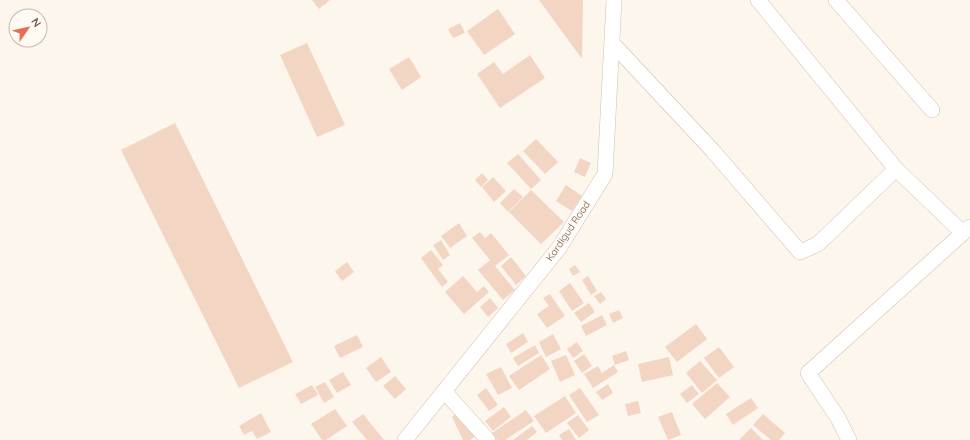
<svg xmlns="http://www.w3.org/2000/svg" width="970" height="440" viewBox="0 0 970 440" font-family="Quicksand,sans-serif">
  <rect width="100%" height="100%" fill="#fdf6ec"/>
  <g fill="#f3d5c3">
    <path d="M312 0H330L319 9Z"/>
    <path d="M539 0H583L582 59Z"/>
    <path d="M498 9 515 34 484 55 467 31Z"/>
    <path d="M460 23 465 33 453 38 448 29Z"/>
    <path d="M307 43 345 125 317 137 280 55Z"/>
    <path d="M530 55 545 78 500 108 477 74 494 62 503 74Z"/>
    <path d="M409 57 421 77 402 90 389 69Z"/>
    <path d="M175 123 293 362 239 388 121 150Z"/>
    <path d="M536 139 558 162 545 174 523 151Z"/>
    <path d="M518 154 541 180 531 189 507 163Z"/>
    <path d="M580 158 591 163 585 177 574 172Z"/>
    <path d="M482 173 488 180 481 187 475 180Z"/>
    <path d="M493 177 506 191 494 202 482 187Z"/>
    <path d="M566 185 582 196 572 211 556 201Z"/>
    <path d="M514 189 523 197 508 212 500 203Z"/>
    <path d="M531 190 564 222 541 244 509 212Z"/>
    <path d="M459 223 467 236 450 248 441 236Z"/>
    <path d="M480 232 485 238 491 233 509 255 495 266 515 290 503 300 478 270 490 260 472 238Z"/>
    <path d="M441 240 450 255 443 260 433 245Z"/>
    <path d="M431 250 443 265 438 269 448 282 442 287 421 258Z"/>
    <path d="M511 257 526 276 516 285 501 266Z"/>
    <path d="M347 262 354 272 342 281 335 271Z"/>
    <path d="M575 265 580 272 573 276 569 269Z"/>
    <path d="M463 276 477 292 484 286 489 292 464 314 445 292Z"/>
    <path d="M588 276 597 291 591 295 582 280Z"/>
    <path d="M570 283 584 303 572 311 559 291Z"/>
    <path d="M601 292 606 299 600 304 594 296Z"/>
    <path d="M550 294 565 316 547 328 537 314 549 306 543 298Z"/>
    <path d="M490 298 498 308 488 317 480 307Z"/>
    <path d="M589 303 595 312 581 322 574 313Z"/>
    <path d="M619 310 623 318 613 323 609 314Z"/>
    <path d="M602 315 607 325 586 336 581 326Z"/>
    <path d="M696 324 707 339 677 362 665 347Z"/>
    <path d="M523 333 528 342 511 353 506 344Z"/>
    <path d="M553 334 561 349 546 357 539 342Z"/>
    <path d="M357 335 363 347 340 358 334 346Z"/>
    <path d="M577 342 583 351 573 358 567 349Z"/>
    <path d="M535 345 539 353 518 366 513 358Z"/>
    <path d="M719 347 734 367 719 378 704 358Z"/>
    <path d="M626 351 629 360 615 365 612 356Z"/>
    <path d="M584 354 592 366 582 373 574 361Z"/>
    <path d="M541 355 550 369 519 390 509 376Z"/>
    <path d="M566 355 575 375 560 382 551 361Z"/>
    <path d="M381 357 391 372 376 382 366 368Z"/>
    <path d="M669 357 673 375 642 382 638 364Z"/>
    <path d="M700 361 717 380 702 393 686 373Z"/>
    <path d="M614 365 618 372 593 388 584 374 598 366 602 373Z"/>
    <path d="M501 367 512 388 498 395 486 374Z"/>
    <path d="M343 372 351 385 337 393 329 380Z"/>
    <path d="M395 376 406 389 395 399 383 386Z"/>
    <path d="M325 382 334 397 324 403 315 387Z"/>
    <path d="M717 383 730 397 705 419 692 404Z"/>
    <path d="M608 384 613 393 602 400 596 392Z"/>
    <path d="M312 385 318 395 301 404 295 394Z"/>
    <path d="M692 385 699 394 687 403 680 394Z"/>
    <path d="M486 388 498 405 489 411 477 395Z"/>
    <path d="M580 388 599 415 587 422 569 395Z"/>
    <path d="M565 396 576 413 546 433 534 416Z"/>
    <path d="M751 398 758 408 733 425 726 414Z"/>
    <path d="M638 401 641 413 628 416 625 404Z"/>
    <path d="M504 407 511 417 493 431 485 421Z"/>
    <path d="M335 409 347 426 326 440H322L311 424Z"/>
    <path d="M526 410 534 421 505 440H497L492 433Z"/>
    <path d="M459 411 477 435 470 440H463L452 417Z"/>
    <path d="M672 412 681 435 668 440 658 417Z"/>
    <path d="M261 413 271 432 257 439 252 431 244 435 239 426Z"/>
    <path d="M363 414 384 440H367L352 422Z"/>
    <path d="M763 414 785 433 779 440H771L753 425Z"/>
    <path d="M578 415 589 430 579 438 567 423Z"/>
    <path d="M532 426 537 432 527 440H513Z"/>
    <path d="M751 428 763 440H739Z"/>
    <path d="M569 429 576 440H562L559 435Z"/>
  </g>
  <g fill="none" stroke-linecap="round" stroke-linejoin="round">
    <g stroke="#d1beb0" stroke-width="16">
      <g id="minor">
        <path d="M758 0 896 169"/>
        <path d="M836 0 932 110"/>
        <path d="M613 44 713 151 800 252 818 244 896 169 963 233 970 227"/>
        <path d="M444 391 488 440"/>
        <path d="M405 440 559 248 605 174 614 0"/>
        <path d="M849 440 838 418 808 373 963 233"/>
      </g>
    </g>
    <use href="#minor" stroke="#fff" stroke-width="15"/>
  </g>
  <g text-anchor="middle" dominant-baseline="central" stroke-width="4" stroke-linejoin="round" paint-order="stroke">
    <g font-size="10" fill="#7a5c4d" stroke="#fffaf3">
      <text transform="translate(568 231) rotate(-56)">Kardigud Road</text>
    </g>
  </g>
  <g transform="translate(28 28) rotate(56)"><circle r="19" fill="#fffaf3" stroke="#cabbb1"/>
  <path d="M0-3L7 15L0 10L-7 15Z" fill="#e76f51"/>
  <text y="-6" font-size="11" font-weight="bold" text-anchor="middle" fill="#7a5c4d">N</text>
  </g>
</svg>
